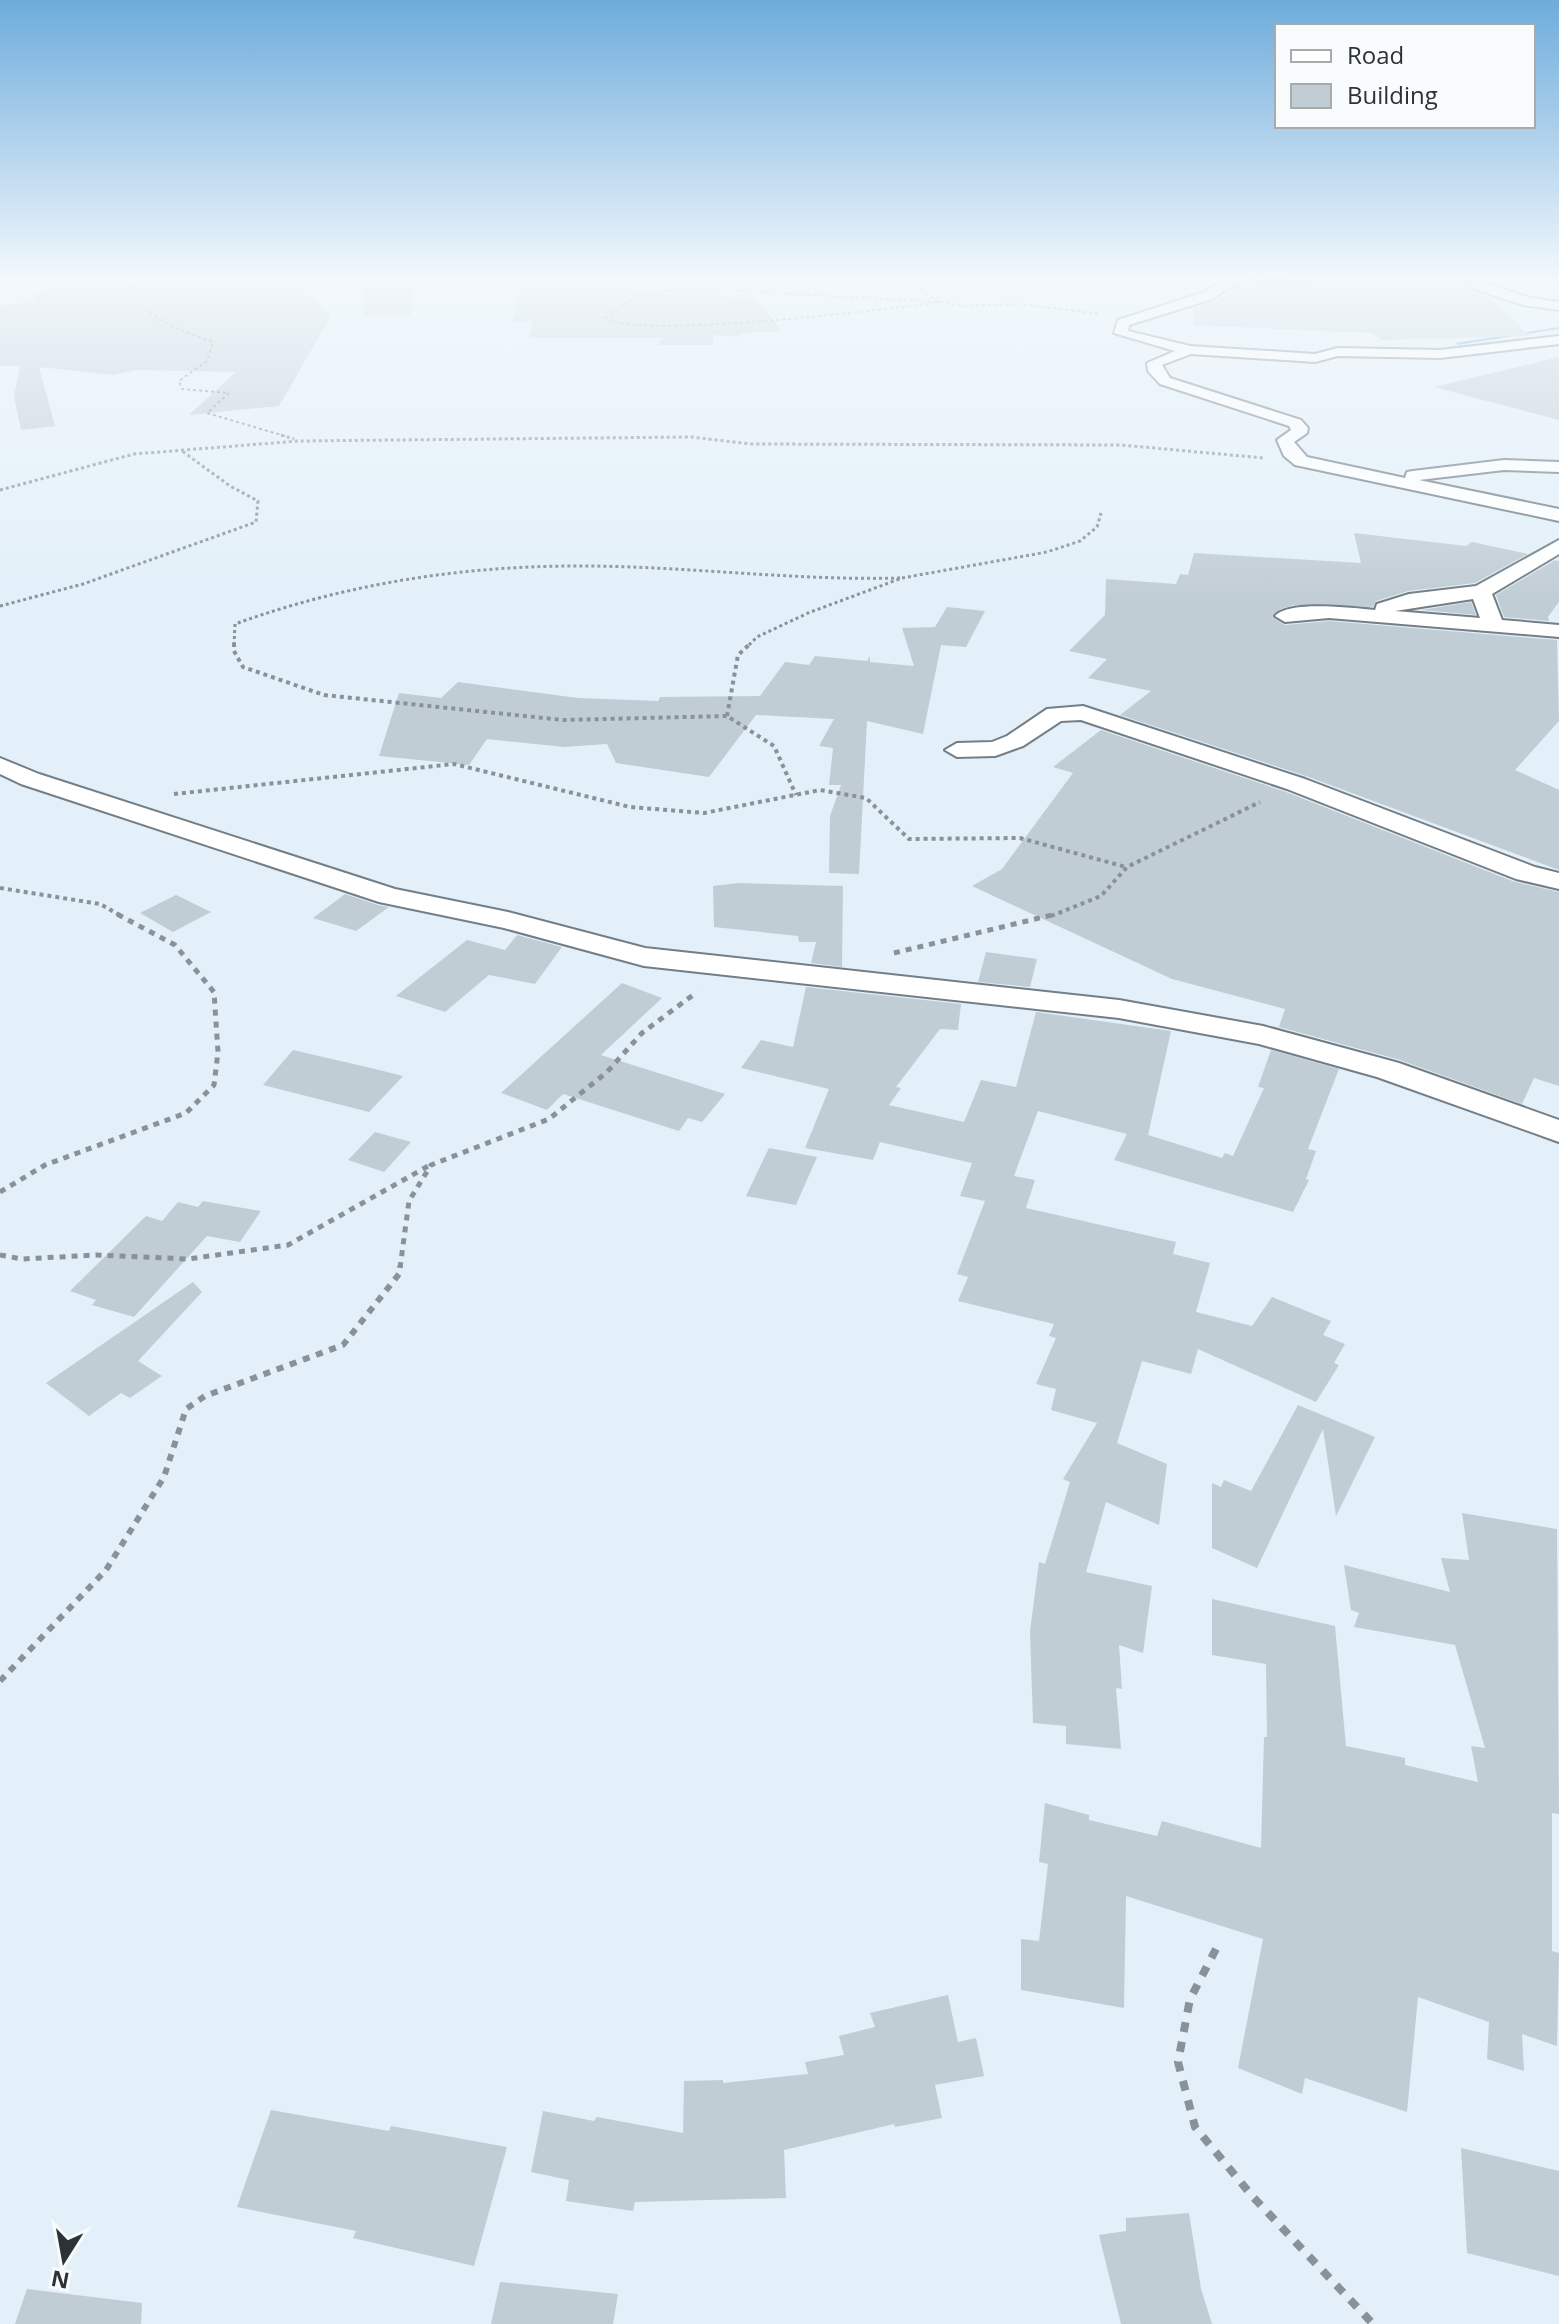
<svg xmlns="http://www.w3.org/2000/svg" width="1559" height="2324" viewBox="0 0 1559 2324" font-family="'Open Sans',sans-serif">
  <rect width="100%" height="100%" fill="#e3f0f9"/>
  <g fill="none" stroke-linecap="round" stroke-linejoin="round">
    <path fill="#579fc9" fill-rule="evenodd" d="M1559 327V329L1458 345 1455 343Z"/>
  </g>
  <g fill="#c1cdd5">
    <path d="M187 277 201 280 247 277 254 280 288 277 331 316 279 406 189 415 236 372 137 370 114 375 39 367 55 426 21 430 14 396 20 366H0V305L36 302 33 294 45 293 44 289Z"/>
    <path d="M363 277H413L411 315 364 317Z"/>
    <path d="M1266 277H1402L1409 281 1467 277 1472 291 1488 296 1530 336 1381 340 1372 333 1193 325V308L1214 302 1244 281 1303 288 1309 283 1306 280Z"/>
    <path d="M591 278 599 288H638L636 292 755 298 783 331 742 333 738 337 714 335 712 345H657L664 338H529L533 321 512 322 524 282Z"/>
    <path d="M1559 357V420L1434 387Z"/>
    <path d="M1354 533 1466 546 1472 542 1528 554 1475 583 1408 591 1376 601 1373 607 1293 605 1281 609 1272 617 1285 625 1329 621 1557 640 1559 721 1515 770 1559 790V870L1306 776 1120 715 1151 691 1088 678 1107 659 1069 651 1105 615 1106 579 1176 584 1180 574 1188 575 1194 553 1361 563Z"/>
    <path d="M1555 560 1559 561V602L1548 617 1549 621 1504 617 1496 595Z"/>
    <path d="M1471 602 1476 615 1421 610Z"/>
    <path d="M947 607 985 611 966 647 941 645 923 734 867 721 859 874 829 873 830 816 841 785H829L833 748 819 746 834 719 756 715 709 777 616 763 607 744 564 747 487 739 469 765 379 756 399 693 441 698 458 682 578 698 658 701 660 697 760 696 785 662 809 665 815 656 867 661 870 656V662L914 666 902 628 935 627Z"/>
    <path d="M1101 730 1286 792 1515 882 1559 892V1086L1534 1078 1522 1104 1400 1060 1279 1027 1285 1009 1172 979 972 886 1002 869 1073 773 1053 767Z"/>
    <path d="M739 883 843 886 842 967 811 963 816 942H799L798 936 714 927 713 886Z"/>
    <path d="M345 894 378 905 389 907 356 931 313 918Z"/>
    <path d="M176 895 211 912 173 932 140 913Z"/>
    <path d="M517 935 562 947 535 984 489 975 445 1012 396 996 467 940 505 950Z"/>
    <path d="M986 952 1037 959 1030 987 978 982Z"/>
    <path d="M622 983 662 998 601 1055 725 1094 702 1122 688 1118 679 1131 563 1094 547 1110 501 1093Z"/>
    <path d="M806 987 961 1004 958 1030 940 1029 896 1087 901 1088 889 1105 964 1122 981 1080 1016 1087 1036 1012 1171 1031 1148 1135 1222 1158 1225 1153 1233 1156 1264 1088 1258 1087 1271 1050 1339 1069 1308 1149 1316 1151 1306 1179 1309 1180 1293 1212 1114 1160 1127 1134 1038 1111 1014 1176 1035 1180 1026 1208 1176 1242 1173 1254 1210 1263 1196 1312 1252 1326 1272 1297 1331 1321 1323 1335 1345 1344 1334 1363 1339 1365 1316 1402 1198 1349 1191 1374 1142 1361 1117 1443 1167 1464 1159 1525 1106 1502 1086 1572 1152 1586 1143 1653 1119 1645 1122 1689 1116 1688 1121 1749 1066 1744V1726L1033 1723 1030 1631 1039 1562 1045 1564 1070 1482 1063 1479 1097 1423 1051 1410 1056 1389 1036 1384 1056 1338 1049 1336 1054 1324 958 1301 968 1277 957 1274 985 1201 960 1196 972 1163 880 1142 873 1160 805 1148 829 1089 741 1068 761 1040 793 1047Z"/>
    <path d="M293 1050 375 1069 403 1076 369 1112 263 1085Z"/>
    <path d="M375 1132 411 1142 384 1172 348 1160Z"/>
    <path d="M769 1148 817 1157 796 1205 746 1196Z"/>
    <path d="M203 1201 261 1211 240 1242 207 1236 134 1317 92 1305 96 1300 70 1291 146 1216 162 1221 178 1202 198 1207Z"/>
    <path d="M193 1282 202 1292 138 1361 162 1376 130 1398 121 1393 89 1416 46 1383Z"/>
    <path d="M1298 1405 1375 1437 1336 1516 1323 1429 1257 1568 1212 1548V1483L1221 1487 1224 1480 1251 1491Z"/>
    <path d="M1462 1513 1557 1529 1559 1814 1552 1813V1951L1559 1953 1557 2046 1522 2034 1524 2071 1487 2059 1489 2022 1418 1997 1407 2112 1305 2078 1302 2094 1238 2068 1263 1939 1126 1896 1124 2008 1021 1990V1939L1039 1941 1048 1864 1039 1862 1045 1803 1089 1815V1820L1157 1836 1162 1821 1261 1848 1264 1737H1267L1266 1664 1212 1655V1599L1335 1626 1346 1746 1405 1758V1765L1478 1782 1471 1746 1485 1748 1455 1645 1354 1627 1359 1613 1351 1610 1344 1565 1450 1592 1441 1558 1469 1560Z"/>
    <path d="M948 1995 958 2042 976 2038 984 2076 935 2085 942 2118 895 2127 894 2124 784 2150 786 2198 635 2202 633 2211 566 2201 569 2180 531 2172 543 2111 594 2121 597 2117 683 2133 684 2081 723 2080V2083L808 2074 805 2062 844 2055 839 2036 875 2027 870 2013Z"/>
    <path d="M271 2110 389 2131 391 2126 507 2147 474 2266 353 2238 356 2231 237 2207Z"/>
    <path d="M1461 2148 1559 2171V2276L1467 2253Z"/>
    <path d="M1189 2213 1201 2289 1212 2324H1121L1099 2235 1126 2231V2218Z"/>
    <path d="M500 2282 618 2294 613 2324H491Z"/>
    <path d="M27 2289 142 2303 141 2324H15Z"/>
  </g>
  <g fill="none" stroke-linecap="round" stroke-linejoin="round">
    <g stroke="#737e86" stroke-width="4">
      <path id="lane" d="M1236 277 1306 283 1303 285Z"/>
    </g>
    <g stroke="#737e86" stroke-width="4">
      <g id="street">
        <path d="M1231 277H1245L1212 299 1129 325 1128 331 1190 346 1315 354 1338 348 1440 350 1559 336V344L1440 358 1338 356 1315 362 1191 354 1162 365 1170 378 1301 420 1308 428 1307 433 1294 442 1307 457 1405 478 1407 472 1413 471 1504 460 1559 462V472L1504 470 1419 480 1559 509V521L1295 465 1284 456 1277 440 1291 430 1289 426 1160 384 1148 371 1147 363 1175 351 1114 333 1118 320 1202 293Z"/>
        <path d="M1470 277H1482L1484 283 1530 298 1559 302V310L1523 305 1473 288Z"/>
        <path d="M1559 540V554L1492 594 1502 620 1559 625V637L1329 618 1285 622 1275 616C1289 600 1353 608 1375 610L1377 604 1409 594 1476 586ZM1473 599 1480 618 1395 611Z"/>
        <path d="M1083 706 1305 779 1535 867 1559 873V889L1516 879 1287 789 1081 720 1061 721 1023 746 995 756 957 757 945 750 957 743 992 742 1007 736 1047 709Z"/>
        <path d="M0 758 39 774 395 889 508 912 645 948 1119 1000 1263 1026 1399 1063 1559 1120V1142L1377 1077 1259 1044 1119 1018 644 966 504 928 379 902 21 784 0 774Z"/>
      </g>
    </g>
    <g stroke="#899298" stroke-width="2" stroke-dasharray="3 3" stroke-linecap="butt">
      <path d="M133 277 126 281C143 319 176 329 213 342L207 361 179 381 182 389 229 393 207 413 288 437"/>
      <path d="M901 277 939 302"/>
      <path d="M724 290 940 302C895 309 630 340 606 318 648 282 672 291 724 290Z"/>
      <path d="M940 302 964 306 1019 304 1101 314"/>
      <path d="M685 437H692"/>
    </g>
    <g stroke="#899298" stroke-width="3" stroke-dasharray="3 3" stroke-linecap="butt">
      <path d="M281 435 294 439"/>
      <path d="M0 490 134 454 298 441 691 437 751 444 1121 445 1264 458"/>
      <path d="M0 606 83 584 256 522 258 501 230 486 182 451"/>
      <path d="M234 645 235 624C343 585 454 567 568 566 680 565 790 581 902 578"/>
      <path d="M749 645 757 637 808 613 902 578 1047 552 1080 541 1097 527 1101 513"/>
    </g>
    <g stroke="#899298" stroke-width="4" stroke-dasharray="4 4" stroke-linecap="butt">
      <path d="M234 643V651L243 667 324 695 563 720 727 716 774 746 796 795"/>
      <path d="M727 716 738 655 751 643"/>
      <path d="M174 794 454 764 630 807 704 813 820 790 866 798 909 839 1020 838 1126 867"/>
      <path d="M0 888 100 904 121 916"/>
      <path d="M1051 916 1101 896 1127 867 1260 802"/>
    </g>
    <g stroke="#899298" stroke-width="5" stroke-dasharray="6 6" stroke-linecap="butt">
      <path d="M894 953 1056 914"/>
      <path d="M0 1192 45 1165 186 1113 214 1085 218 1052 214 992 175 945 117 914"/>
      <path d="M0 1255 22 1259 96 1255 188 1259 288 1245 430 1165"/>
      <path d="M400 1268 409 1201 431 1165 549 1119 607 1072 642 1033 697 992"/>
    </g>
    <path stroke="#899298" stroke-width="6" stroke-dasharray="7 7" stroke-linecap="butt" d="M0 1681 106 1570 164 1477 186 1409 205 1396 343 1345 399 1274 400 1266"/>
    <path stroke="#899298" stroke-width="8" stroke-dasharray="10 10" stroke-linecap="butt" d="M1216 1949 1190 1999 1178 2062 1195 2127 1253 2197 1373 2324"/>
    <use href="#lane" fill="#fff" fill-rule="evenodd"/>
    <use href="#street" fill="#fff" fill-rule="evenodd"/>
  </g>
  <linearGradient id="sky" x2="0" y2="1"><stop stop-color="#6eacdc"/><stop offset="0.46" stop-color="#f2f8fc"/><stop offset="1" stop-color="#f2f8fc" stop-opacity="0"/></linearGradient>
  <rect width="1559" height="602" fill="url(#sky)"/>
  <rect x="1275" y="24" width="260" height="104" fill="#f9fcfd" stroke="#a7abad" stroke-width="2"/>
  <rect x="1291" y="50" width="40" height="12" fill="#ffffff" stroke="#a7abad" stroke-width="2"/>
  <text x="1347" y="64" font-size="24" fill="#2d3235">Road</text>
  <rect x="1291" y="84" width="40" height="24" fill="#c1cdd5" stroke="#a7abad" stroke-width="2"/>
  <text x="1347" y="104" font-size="24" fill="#2d3235">Building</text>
  <g transform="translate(64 2260) rotate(191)" stroke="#f9fcfd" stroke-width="6" paint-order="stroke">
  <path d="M0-6L14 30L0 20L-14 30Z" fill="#2d3235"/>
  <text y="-12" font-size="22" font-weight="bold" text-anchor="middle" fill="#2d3235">N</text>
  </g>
</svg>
